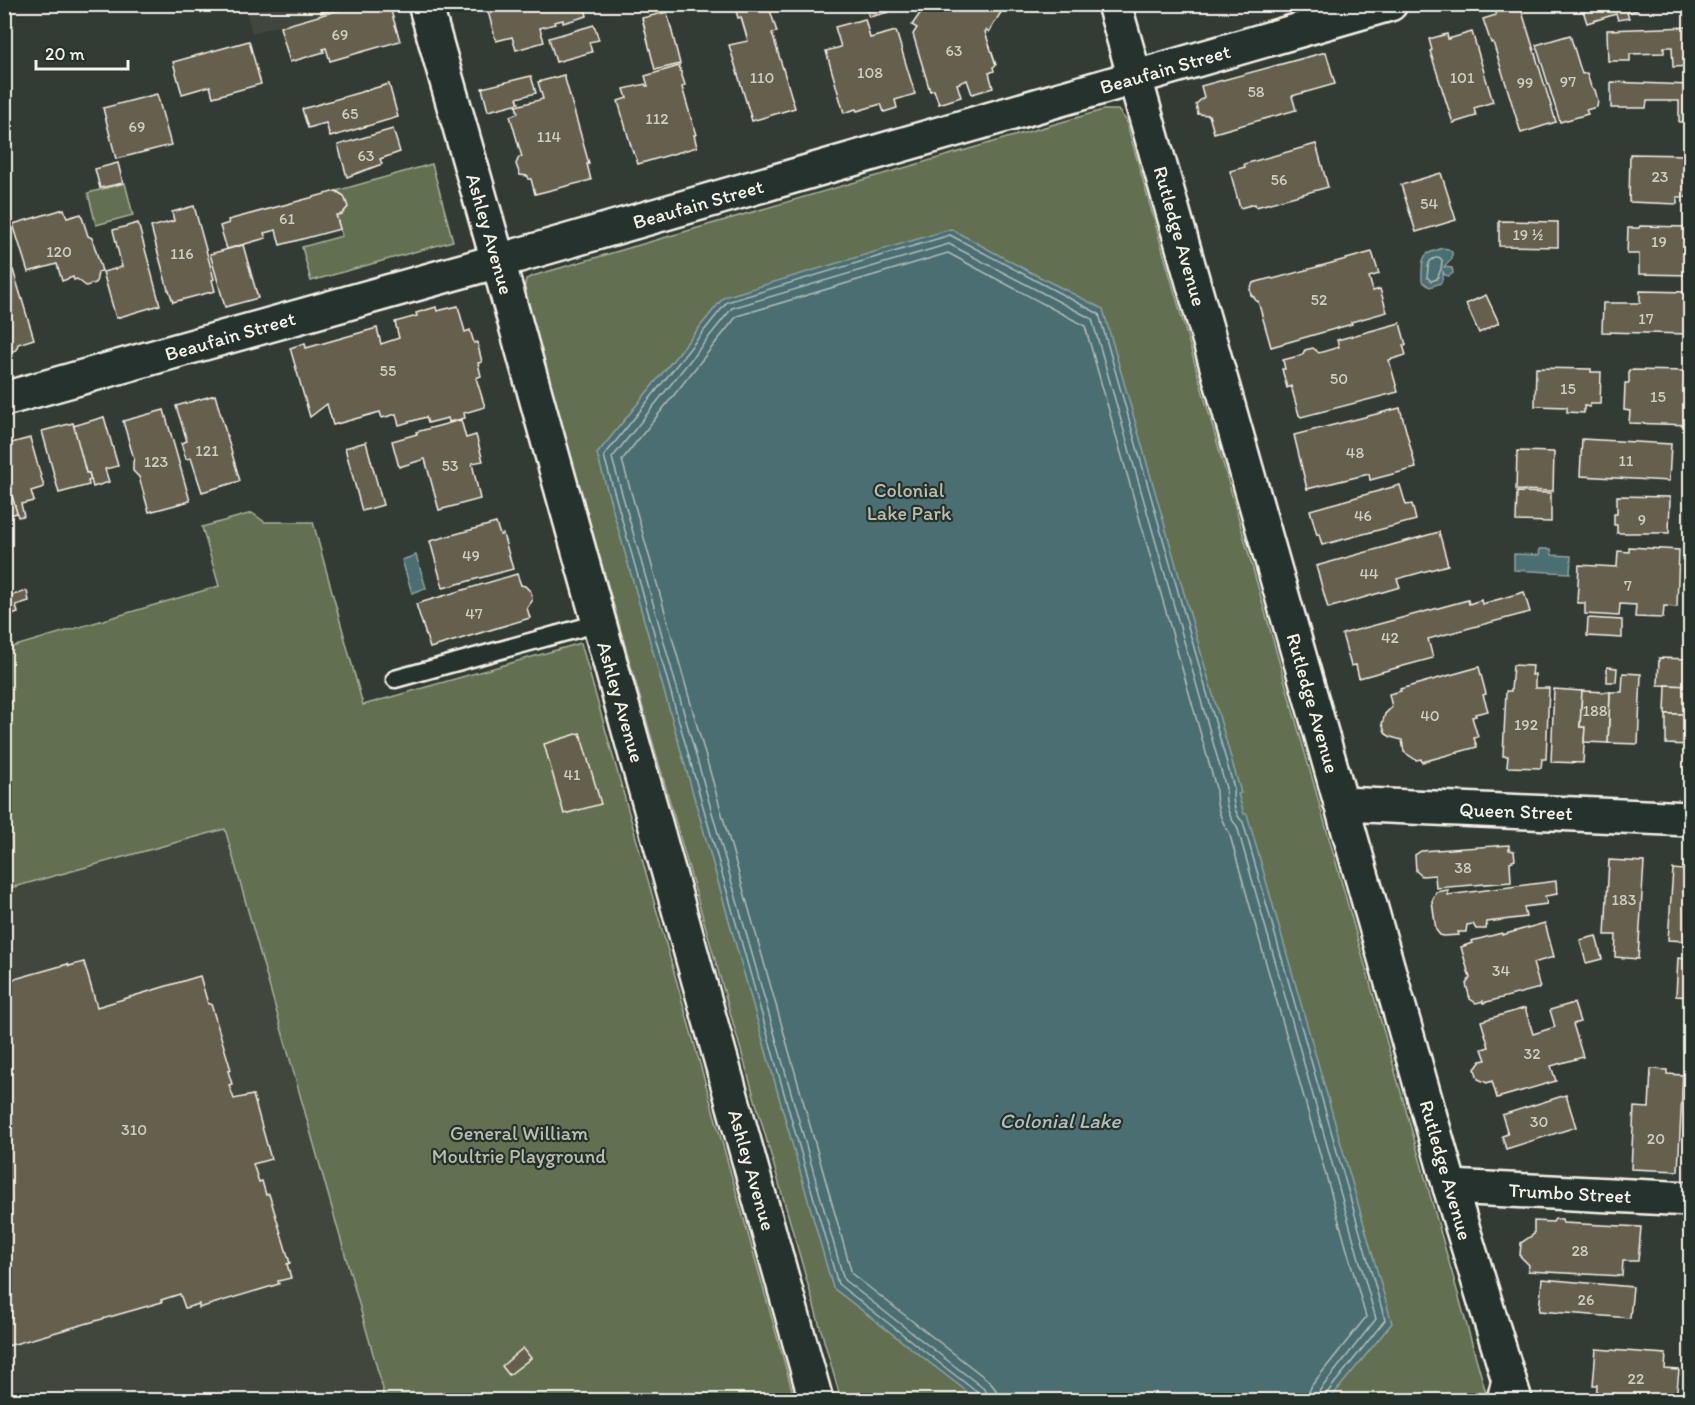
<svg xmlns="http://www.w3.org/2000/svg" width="1695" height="1405" viewBox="0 0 1695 1405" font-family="Itim,sans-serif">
  <rect width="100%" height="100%" fill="#333c34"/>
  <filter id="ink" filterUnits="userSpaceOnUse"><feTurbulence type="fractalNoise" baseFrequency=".0167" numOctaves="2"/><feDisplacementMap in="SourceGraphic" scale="12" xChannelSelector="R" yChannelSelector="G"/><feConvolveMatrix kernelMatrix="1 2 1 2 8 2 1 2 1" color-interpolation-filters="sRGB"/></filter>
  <g filter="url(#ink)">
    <g fill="#42463c">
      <path d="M244 4 355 5 252 33Z"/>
      <path d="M225 829 383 1389 382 1400H5L4 903 10 888Z"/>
    </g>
    <g fill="#627051" stroke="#abb09c" stroke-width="1.5">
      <path d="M1103 110H1118L1126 120 1488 1400H841L527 303 524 289 526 279 536 275Z"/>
      <path d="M432 164 453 241 311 281 302 247 342 236 336 215 342 214 347 206 344 196 336 191Z"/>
      <path d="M125 183 133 215 96 225 88 193Z"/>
      <path d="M252 513 265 522H313L363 705 581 643 795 1400H382L383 1389 225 829 10 888 5 869V649L219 586 202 527Z"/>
    </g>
    <g fill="#4b6e72" stroke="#8fa2a1" stroke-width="1.5">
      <path d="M951 229 1026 270 1103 309 1241 793 1238 794 1244 814H1247L1392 1323 1329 1400H978L833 1288 597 454 724 297Z"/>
      <path d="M1442 248 1448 249 1452 252V259L1444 267 1452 268 1453 273 1449 276 1445 275 1443 272V277L1441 283 1430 287 1423 282 1422 280C1422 272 1421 259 1427 254 1432 251 1437 251 1442 248Z"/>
      <path d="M1540 549H1551L1552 555 1571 556 1570 573 1514 570V554L1539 555Z"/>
      <path d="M416 555 426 588 412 593 402 560Z"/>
    </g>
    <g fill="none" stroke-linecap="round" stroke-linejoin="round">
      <g stroke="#b0bdb9" stroke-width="1.5">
        <path d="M1439 257 1442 260 1441 269 1437 279 1431 281 1427 277C1429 265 1426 260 1439 257Z"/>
        <path d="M981 1400 978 1393 838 1284 604 456 727 302 950 235 1099 314 1234 788C1231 799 1235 815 1243 822L1385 1320 1326 1394 1325 1400"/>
        <path d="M988 1400V1394L983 1388 844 1280 612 458 732 308 949 244 1092 319 1226 788C1224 800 1228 817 1237 826L1376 1319 1320 1390 1317 1400"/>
        <path d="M997 1400 996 1390 989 1381 852 1274 622 460 737 316 948 253 1085 326 1216 788C1215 802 1220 820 1229 832L1366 1317 1312 1385 1309 1392 1308 1400"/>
      </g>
    </g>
    <g fill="#655f4e" stroke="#f4f1e8" stroke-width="1.5">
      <path d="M318 4H349L321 13Z"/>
      <path d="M360 4H389L400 41 330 61 326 48 323 49 324 52 290 62 280 27Z"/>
      <path d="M486 4H584L587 16 563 23V20L554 22 555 24 540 28 544 42 516 50 512 37 496 41Z"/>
      <path d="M734 4H768L777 32 772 33 795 108 752 121 729 45 748 41 741 17 738 18Z"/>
      <path d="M865 4H887L889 12 869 17Z"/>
      <path d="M931 4H1006L989 32 987 30 985 32 996 65 993 67 994 71 989 73 993 88 972 94 967 80 957 84 961 97 939 104 934 90 930 91 913 34 917 28 912 25 921 12 925 14Z"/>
      <path d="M1497 4 1520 5 1556 122 1521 133 1493 42 1491 43 1483 19 1496 15Z"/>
      <path d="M1581 4H1635L1637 10 1627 13 1629 18 1618 20 1616 14 1587 23Z"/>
      <path d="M667 12 680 64 655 70 642 18Z"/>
      <path d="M865 19 870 38 896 31 915 94 895 100 897 108 884 112 881 104 857 111 856 109 844 113 826 51 841 47 835 27Z"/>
      <path d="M594 25 599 40 589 42 592 52 556 62 549 38Z"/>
      <path d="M1690 27V66L1673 67 1672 47H1664V53L1630 54V61H1608L1607 30Z"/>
      <path d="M1472 32 1493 102 1474 108 1476 116 1453 123 1430 51 1432 50 1429 39 1447 34 1448 39Z"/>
      <path d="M1570 35 1582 74 1587 73 1591 87 1595 90 1598 101 1597 107 1586 110 1588 114 1560 122 1536 45Z"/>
      <path d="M249 41 261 84 213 97 210 86 182 94 173 62Z"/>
      <path d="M1326 52 1335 84 1292 96 1296 110 1214 133 1209 115 1198 114 1196 104 1204 97 1201 86Z"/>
      <path d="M679 66 685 85 682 87 696 135H694L697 147 638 164 634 152 633 153 618 101 627 98 624 89 645 84 646 86H648L645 76Z"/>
      <path d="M564 75 589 164H587L591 180 535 194 531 179H528V176L520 175 516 164 519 157H522L510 116 518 113 516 106 543 99 538 82Z"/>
      <path d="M531 76 536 93 517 98 519 103 488 111 482 88Z"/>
      <path d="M1611 82 1690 85V122H1679V101H1647L1646 108H1611Z"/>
      <path d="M389 84 398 117 330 137 326 123 308 128 302 109Z"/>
      <path d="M157 94 171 145 116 159 103 108Z"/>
      <path d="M393 129 400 152 380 159 382 164 347 177 338 145Z"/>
      <path d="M1316 144 1328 187 1256 207 1255 204 1240 208 1230 171 1245 167 1244 164Z"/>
      <path d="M1630 154 1690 155V197H1677V204L1629 202Z"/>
      <path d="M118 163 123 183 100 188 95 169Z"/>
      <path d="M1441 173 1456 220 1416 232 1401 185Z"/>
      <path d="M336 191 344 196 348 207 342 214 336 215 340 229 280 245 276 230 264 233 266 238 227 249 220 226 229 223 228 220Z"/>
      <path d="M194 206 214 279 212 280 215 291 173 302 169 290H168L151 227 174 221 172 212Z"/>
      <path d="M64 209 67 218 81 214 88 236 92 238 102 271 98 272 96 283 86 286 77 279 74 280 73 277 62 281 57 264 28 272 13 224Z"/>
      <path d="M1499 221 1558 222V247L1499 246Z"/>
      <path d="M138 223 160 305 116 318 103 272 122 267 113 230Z"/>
      <path d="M1640 226 1690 227V275L1639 274V254H1627L1628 228H1639Z"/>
      <path d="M243 245 258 298 225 307 210 254Z"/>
      <path d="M1372 252 1379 274 1369 277 1373 291 1380 289 1387 312 1351 322 1352 324 1271 347 1258 301H1256L1254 297 1251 295 1250 289 1253 283 1271 278 1273 279Z"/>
      <path d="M4 267 6 272 13 270 34 339 18 344 16 350 8 353 4 350Z"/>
      <path d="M1640 291 1690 292V334L1602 332 1603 303H1640Z"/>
      <path d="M1486 295 1499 323 1479 333 1466 304Z"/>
      <path d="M458 306 465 332 470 330 474 343 477 342 482 362 478 363 481 376 476 378 485 407 464 413 465 418 449 422 448 418 428 423 426 417 399 425 396 414 382 418 380 412 333 425 327 404 310 417 290 348 305 343 306 348 377 328 381 344 399 338 395 322 417 316 416 313 436 307 437 311Z"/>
      <path d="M1400 323 1406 345H1403L1406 355 1389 360 1398 392 1301 417 1299 415 1291 386 1287 388 1282 369H1285L1283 360 1302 355 1305 350 1313 348 1319 353 1339 347 1337 340Z"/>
      <path d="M1536 368 1591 369V372H1601L1600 404H1590V407L1584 406V413L1567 412V407L1535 406Z"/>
      <path d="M1629 370 1690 371V425L1629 423 1630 411 1624 410 1625 383H1629Z"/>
      <path d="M215 395 240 481 202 492 191 458 186 459 181 443 187 441 176 406Z"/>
      <path d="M1400 408 1416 468 1370 480 1369 474 1307 489 1294 435Z"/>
      <path d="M164 410 190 501 149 512 139 477 133 471V462L134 459 123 421Z"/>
      <path d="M104 417 118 466 105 469 109 482 93 487 89 473H86L73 426Z"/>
      <path d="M461 420 466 438 476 435 483 461 472 463 480 499 439 510 425 459 399 467 392 441 417 434 416 432Z"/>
      <path d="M73 423 86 473H89L91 480 88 481 89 485 59 493 42 431Z"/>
      <path d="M30 438 44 487 31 491 34 501 21 504 24 516 18 517 4 468V445Z"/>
      <path d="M1582 439 1671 444 1669 481 1580 476Z"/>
      <path d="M366 442 383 505 362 511 345 448Z"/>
      <path d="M1517 451 1554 452 1553 491 1516 490Z"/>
      <path d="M4 468 17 513 10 515 8 505 4 506Z"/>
      <path d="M1400 485 1406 505 1412 504 1416 520 1322 545 1319 534 1317 535 1310 510Z"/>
      <path d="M1517 492 1551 493V522L1516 521Z"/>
      <path d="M1617 496 1670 497 1669 533H1617V525H1614V514H1617Z"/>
      <path d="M496 523 500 535 503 534 513 569 443 588 430 541Z"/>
      <path d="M1439 532 1448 565 1397 579 1400 587 1328 608 1316 566Z"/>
      <path d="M1629 547 1679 550 1677 607 1664 606 1663 618 1635 617 1636 605 1620 604 1619 616 1585 614V603H1577L1579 565 1617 567 1618 551 1629 552Z"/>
      <path d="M517 574 521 585 525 586 531 592 532 601 527 608 530 618 430 648 416 604Z"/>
      <path d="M27 591 29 601 16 605 18 613 8 616 11 624 4 626V594L6 597Z"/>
      <path d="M1524 592 1530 612 1428 639 1433 658 1359 678 1356 665 1351 666 1342 634 1468 600 1469 604 1481 600 1482 604Z"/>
      <path d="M1588 618 1622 620V638L1587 636Z"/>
      <path d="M1659 658 1690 659V686L1658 685Z"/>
      <path d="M1513 665 1533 666 1532 675 1535 674V688H1549L1546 759H1542L1541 768 1507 767 1508 756H1503L1506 691H1511Z"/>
      <path d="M1479 667 1486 694 1483 695 1488 711 1475 714 1476 716 1472 717 1478 737 1474 738 1477 747 1422 762 1421 759 1416 760 1404 752 1402 740 1391 737 1386 734 1382 724 1385 714 1392 707 1389 694 1401 691 1400 689Z"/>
      <path d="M1607 667 1617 668 1616 682H1607Z"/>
      <path d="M1623 673 1641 674 1638 744 1608 743 1610 692H1622Z"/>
      <path d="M1666 685 1690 686V714H1665Z"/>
      <path d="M1554 689 1582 691 1580 727H1585L1583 763 1551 762Z"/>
      <path d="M1582 691 1610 692 1608 743 1584 742 1585 727H1580Z"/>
      <path d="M1666 714H1690V745L1666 744Z"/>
      <path d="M580 733 601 804 564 814 544 744Z"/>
      <path d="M1509 845V850L1514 851 1515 860 1510 862 1511 882 1436 888 1435 875 1422 876 1416 871 1415 855 1421 851Z"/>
      <path d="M1609 860 1644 862 1638 959 1615 957 1616 935H1605Z"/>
      <path d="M1683 867H1690V1006H1688L1689 997 1676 996 1678 958 1686 959 1687 941 1668 940 1673 869 1683 870Z"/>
      <path d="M1556 881 1557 894 1545 896 1547 904 1524 907 1526 917 1487 922 1486 929H1476L1473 924 1467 925 1466 932H1458L1459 935 1444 936 1440 935 1436 930 1432 901 1436 892 1448 890V895Z"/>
      <path d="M1545 923 1554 957 1533 963 1540 988 1483 1003V1001L1476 1003 1470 999 1466 984 1470 978 1461 947 1472 943 1471 941 1502 933V935Z"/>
      <path d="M1596 936 1602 959 1586 963 1580 940Z"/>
      <path d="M84 962 97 1007 200 976 208 1004H211L231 1070 228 1071 232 1084 229 1085 234 1099 253 1095 271 1159 253 1164 259 1182 262 1181 266 1195 269 1194 290 1263 287 1264 291 1278 278 1281 279 1284 199 1308V1304L185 1308 180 1294 161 1300 162 1302 4 1347V982L68 964 69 966Z"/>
      <path d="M1574 1003 1580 1022 1573 1024 1583 1057 1551 1066 1556 1081 1497 1098 1492 1081 1487 1083 1478 1079 1475 1069 1481 1061 1486 1060 1482 1049 1489 1047 1481 1021 1525 1008 1533 1034 1555 1027 1550 1010Z"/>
      <path d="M1651 1069 1667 1070V1074L1683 1075 1678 1171 1631 1169 1634 1107 1649 1108Z"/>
      <path d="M1566 1095 1576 1127 1506 1149 1502 1136 1508 1134 1502 1115Z"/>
      <path d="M1555 1219H1562L1563 1223 1641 1227 1638 1261H1623L1622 1276 1528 1271 1529 1265 1520 1256 1521 1243 1534 1234V1221L1553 1222Z"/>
      <path d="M1542 1279 1633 1287 1630 1318 1539 1311Z"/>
      <path d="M523 1348 531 1358 509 1375 502 1366Z"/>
      <path d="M1596 1349 1666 1354 1665 1369 1679 1370 1676 1400H1596L1597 1385H1593Z"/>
    </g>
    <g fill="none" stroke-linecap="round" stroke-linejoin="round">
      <g stroke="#f4f1e8" stroke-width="21">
        <path id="service" d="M395 679 599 623"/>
      </g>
      <g stroke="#f4f1e8" stroke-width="38">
        <g id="minor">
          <path d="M1341 804 1690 819"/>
          <path d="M1450 1187 1690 1199"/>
        </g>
      </g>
      <g stroke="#f4f1e8" stroke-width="38">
        <g id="tertiary">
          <path d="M425 4 498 261 816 1400"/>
          <path d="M1114 4 1450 1187 1515 1400"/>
          <path d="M4 399 523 254 1390 4"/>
        </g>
      </g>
      <g stroke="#f4f1e8" stroke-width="38">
        <path id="secondary" d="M1504 1400 1509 1380"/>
      </g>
      <use href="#service" stroke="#26332d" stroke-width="16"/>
      <use href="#minor" stroke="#26332d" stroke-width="33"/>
      <use href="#tertiary" stroke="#26332d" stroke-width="33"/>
      <use href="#secondary" stroke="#26332d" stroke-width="33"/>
    </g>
  </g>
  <g text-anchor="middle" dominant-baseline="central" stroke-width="4.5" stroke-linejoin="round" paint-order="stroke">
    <g font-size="16" fill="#d0ccc2">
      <text x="340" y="34">69</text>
      <text x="954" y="50">63</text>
      <text x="870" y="72">108</text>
      <text x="762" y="77">110</text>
      <text x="1462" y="77">101</text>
      <text x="1568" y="81">97</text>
      <text x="1525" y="82">99</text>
      <text x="1256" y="91">58</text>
      <text x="350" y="113">65</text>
      <text x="657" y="118">112</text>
      <text x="137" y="126">69</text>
      <text x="549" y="136">114</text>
      <text x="366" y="155">63</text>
      <text x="1660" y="176">23</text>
      <text x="1279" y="179">56</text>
      <text x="1429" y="203">54</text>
      <text x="287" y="218">61</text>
      <text x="1528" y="234">19 ½</text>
      <text x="1659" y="241">19</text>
      <text x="59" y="251">120</text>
      <text x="182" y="253">116</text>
      <text x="1319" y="299">52</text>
      <text x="1646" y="318">17</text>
      <text x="388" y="370">55</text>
      <text x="1339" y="378">50</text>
      <text x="1568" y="388">15</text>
      <text x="1658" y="396">15</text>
      <text x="207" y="450">121</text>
      <text x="1355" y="452">48</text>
      <text x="1626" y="460">11</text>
      <text x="156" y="461">123</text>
      <text x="450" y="465">53</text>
      <text x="1363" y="515">46</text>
      <text x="1642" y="519">9</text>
      <text x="471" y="555">49</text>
      <text x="1369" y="573">44</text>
      <text x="1628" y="585">7</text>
      <text x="474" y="613">47</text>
      <text x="1390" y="637">42</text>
      <text x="1595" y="710">188</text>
      <text x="1430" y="715">40</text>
      <text x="1526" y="724">192</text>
      <text x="572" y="774">41</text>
      <text x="1463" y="867">38</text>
      <text x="1624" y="899">183</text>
      <text x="1501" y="970">34</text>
      <text x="1532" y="1053">32</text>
      <text x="1539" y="1121">30</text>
      <text x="134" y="1129">310</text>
      <text x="1656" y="1138">20</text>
      <text x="1580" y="1250">28</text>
      <text x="1586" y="1299">26</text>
      <text x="1636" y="1378">22</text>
    </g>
    <g font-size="20" fill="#f4f1e8" stroke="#26332d">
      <text transform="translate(1165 69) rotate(-16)">Beaufain Street</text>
      <text transform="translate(698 204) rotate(-16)">Beaufain Street</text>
      <text transform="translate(490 234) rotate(74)">Ashley Avenue</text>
      <text transform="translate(1180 236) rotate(74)">Rutledge Avenue</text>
      <text transform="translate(230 336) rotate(-16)">Beaufain Street</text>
      <text transform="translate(621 702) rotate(74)">Ashley Avenue</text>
      <text transform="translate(1313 703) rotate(74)">Rutledge Avenue</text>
      <text transform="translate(1516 811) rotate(2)">Queen Street</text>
      <text transform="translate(752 1170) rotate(74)">Ashley Avenue</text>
      <text transform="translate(1446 1170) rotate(74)">Rutledge Avenue</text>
      <text transform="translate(1570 1193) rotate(3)">Trumbo Street</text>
    </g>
    <g font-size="20" fill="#babdac" stroke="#26332d">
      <text x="909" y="490">Colonial<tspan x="909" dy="23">Lake Park</tspan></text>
      <text x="519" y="1133">General William<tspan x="519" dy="23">Moultrie Playground</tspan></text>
    </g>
    <g font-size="21" font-style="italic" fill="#b0bdb9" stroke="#26332d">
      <text x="1060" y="1120">Colonial Lake</text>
    </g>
  </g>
  <rect width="1695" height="1405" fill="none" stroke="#26332d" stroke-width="24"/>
  <rect x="12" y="12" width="1671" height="1381" fill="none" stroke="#f4f1e8" stroke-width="2" filter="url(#ink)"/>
  <path d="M36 60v9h92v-9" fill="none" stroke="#f4f1e8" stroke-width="3"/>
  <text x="45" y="60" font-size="18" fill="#f4f1e8" stroke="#26332d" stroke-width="4.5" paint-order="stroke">20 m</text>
</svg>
